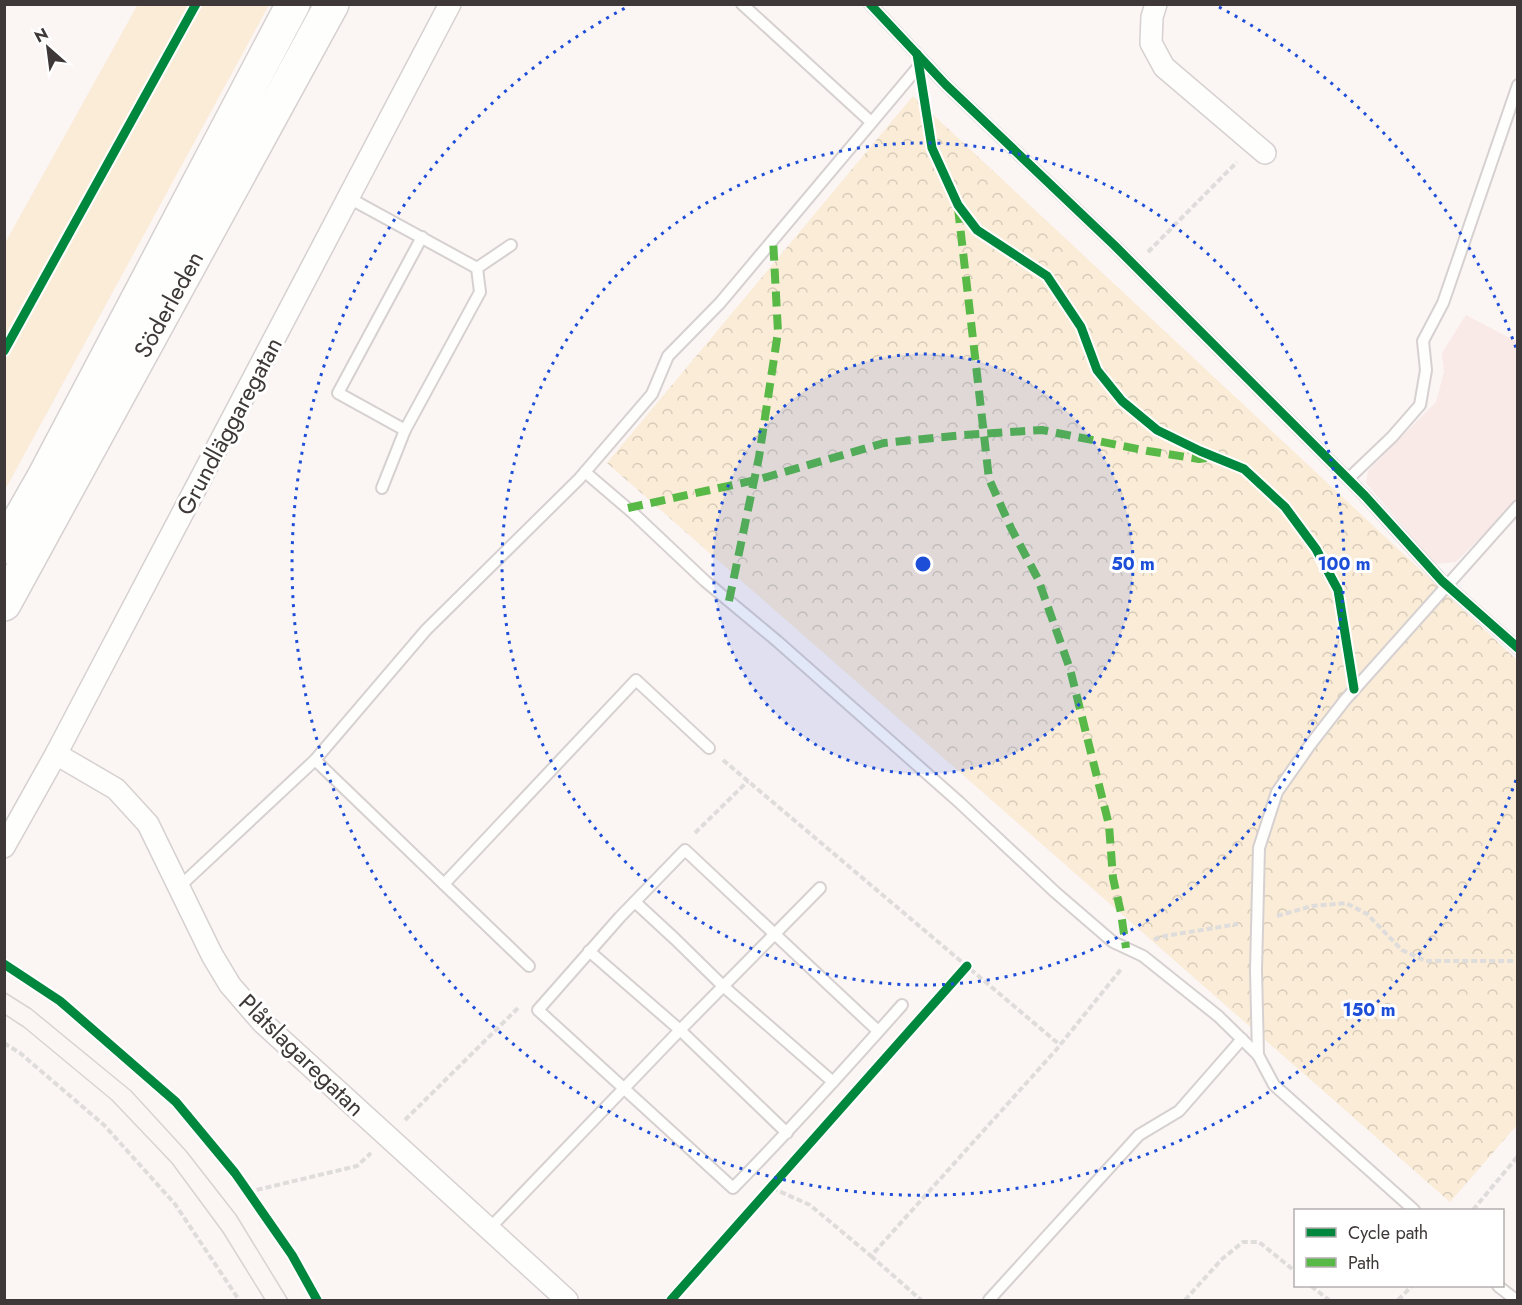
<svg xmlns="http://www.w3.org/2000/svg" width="1522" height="1305" viewBox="0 0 1522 1305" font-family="Jost,sans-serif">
  <defs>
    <pattern id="park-crowns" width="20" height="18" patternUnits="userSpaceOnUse" patternTransform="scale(1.5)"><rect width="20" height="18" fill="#faecd7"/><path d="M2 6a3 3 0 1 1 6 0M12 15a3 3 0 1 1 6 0" fill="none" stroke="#d7cbb9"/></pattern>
  </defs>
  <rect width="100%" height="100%" fill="#fbf5f4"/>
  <path fill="#f9e9e7" d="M1466 315 1517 342V500L1456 562 1435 564 1366 483 1368 471 1436 402 1444 372 1442 353Z"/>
  <path fill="#faecd7" d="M138 4 269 5 5 490V243Z"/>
  <path fill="url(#park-crowns)" d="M913 96 1517 660V1125L1450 1202 607 463Z"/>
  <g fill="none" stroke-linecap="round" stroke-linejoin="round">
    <g stroke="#d6d1d0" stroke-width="14">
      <g id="lane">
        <path d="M742 4 871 122"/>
        <path d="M870 4 946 85 1114 245 1365 496 1442 581 1518 648"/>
        <path d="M349 198 477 268 511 245"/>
        <path d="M422 237 338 393 405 430 480 292 477 268"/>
        <path d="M585 472 633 513 705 581 777 641 959 802 1055 892 1113 942 1143 956 1218 1016 1258 1055"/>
        <path d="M1348 479 1392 437 1420 405 1426 370 1423 341 1443 303 1518 85"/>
        <path d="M382 488 405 430"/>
        <path d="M315 760 529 966"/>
        <path d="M444 884 636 680 709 748"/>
        <path d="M178 888 315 760 426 630 579 479 652 394 668 356 720 303 919 66"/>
        <path d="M635 902 675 939 723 986 833 1082"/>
        <path d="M589 951 680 1030 787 1133"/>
        <path d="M878 1031 685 850 620 917 538 1010 733 1188C791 1129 847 1067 902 1005"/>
        <path d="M1414 1210 1274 1085 1258 1055 1256 970 1259 848 1277 792 1310 745 1345 700 1518 506"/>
        <path d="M489 1229 680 1030 820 888"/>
        <path d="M1498 1286 1516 1300"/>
        <path d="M989 1300 1139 1135 1179 1111 1242 1039"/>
      </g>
    </g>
    <g stroke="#d6d1d0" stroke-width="24">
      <g id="street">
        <path d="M1156 4 1152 17 1151 43 1164 67 1265 153"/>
        <path d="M56 754 116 789 148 824 212 955 230 985 262 1022 567 1300"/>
        <path d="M4 847 56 754 450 4"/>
      </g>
    </g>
    <g stroke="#d6d1d0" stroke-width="36">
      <g id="highway">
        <path d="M4 547 44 477 293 4"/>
        <path id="s1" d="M4 604 332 4"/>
      </g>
    </g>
    <g stroke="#dfdcdc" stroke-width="4" stroke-dasharray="6 3" stroke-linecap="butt">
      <path d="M1148 252 1237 162"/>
      <path d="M723 760 1060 1045"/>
      <path d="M695 833 748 781"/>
      <path d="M1277 916 1312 906 1346 903 1367 914 1402 950 1426 961H1518"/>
      <path d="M1154 940 1159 937 1238 924"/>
      <path d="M4 1043 20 1053 104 1125 175 1204 239 1300"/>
      <path d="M405 1120 519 1007"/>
      <path d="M772 1188 810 1205 871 1256 1056 1050 1122 968"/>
      <path d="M248 1192 357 1166 371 1153"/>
      <path d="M1473 1210 1518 1156"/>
      <path d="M871 1256 921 1300"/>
      <path d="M1311 1286 1329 1300"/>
      <path d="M1185 1300 1222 1259 1243 1242H1259L1296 1272"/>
      <path d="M1398 1300 1412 1286"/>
    </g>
    <use href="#lane" stroke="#fefefd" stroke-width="10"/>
    <use href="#street" stroke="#fefefd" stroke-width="21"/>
    <use href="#highway" stroke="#fefefd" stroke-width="33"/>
    <g stroke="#d6d4d3" stroke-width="1.5">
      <path d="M4 992 31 1009 131 1091 186 1151 236 1215 288 1300"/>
      <path d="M4 1014 24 1027 112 1100 172 1163 223 1232 265 1300"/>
    </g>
    <g stroke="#58b947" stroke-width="8" stroke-dasharray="15 8" stroke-linecap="butt">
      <path d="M958 208 989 479 1011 528 1038 579 1070 669 1109 825 1113 878 1121 913 1126 948"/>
      <path d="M628 508 760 479 884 443 963 435 1042 430 1148 451 1199 459 1207 458"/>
      <path d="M729 601 759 457 778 332 773 239"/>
    </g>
    <g stroke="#fff" stroke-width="13">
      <g id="cycleway">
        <path d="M870 4 946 85 1114 245 1365 496 1442 581 1518 648"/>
        <path d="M917 54 932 148 958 205 977 230 1047 276 1081 327 1097 370 1122 401 1157 430 1200 451 1244 469 1285 507 1316 549 1338 590 1354 689"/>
        <path d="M4 351 196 4"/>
        <path d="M4 964 60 1001 176 1102 235 1173 292 1255 317 1300"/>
        <path d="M671 1300 967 966"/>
      </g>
    </g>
    <use href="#cycleway" stroke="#00873e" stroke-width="9"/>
  </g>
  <circle cx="923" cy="564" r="210" fill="#1d4ed8" fill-opacity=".12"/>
  <g fill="none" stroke="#1d4ed8" stroke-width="3" stroke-dasharray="3 6">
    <circle cx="923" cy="564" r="210"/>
    <circle cx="923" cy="564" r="421"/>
    <path d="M1516 780A631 631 0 1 1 627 7M1219 7A631 631 0 0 1 1516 348"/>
  </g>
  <g text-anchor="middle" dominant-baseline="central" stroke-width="6" stroke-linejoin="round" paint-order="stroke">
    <g font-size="24" fill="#3e3938" stroke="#fff">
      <text stroke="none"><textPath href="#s1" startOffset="342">Söderleden</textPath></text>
      <text transform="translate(229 426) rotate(-62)">Grundläggaregatan</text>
      <text transform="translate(302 1055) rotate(44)">Plåtslagaregatan</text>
    </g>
  </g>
  <circle cx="923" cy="564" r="9" fill="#1d4ed8" stroke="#fff" stroke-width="3"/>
  <g font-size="18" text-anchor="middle" font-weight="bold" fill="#1d4ed8" stroke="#fff" stroke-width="6" stroke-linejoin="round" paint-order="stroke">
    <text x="1133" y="570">50 m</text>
    <text x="1344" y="570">100 m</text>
    <text x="1369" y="1016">150 m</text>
  </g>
  <rect width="1522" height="1305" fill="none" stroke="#3e3938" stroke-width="12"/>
  <rect x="1294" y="1209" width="210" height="78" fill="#ffffff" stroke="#b2b0af" stroke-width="1.5"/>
  <rect x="1306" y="1228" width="30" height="9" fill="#00873e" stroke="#b2b0af" stroke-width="1.5"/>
  <text x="1348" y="1239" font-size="18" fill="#3e3938">Cycle path</text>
  <rect x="1306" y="1258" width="30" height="9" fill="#58b947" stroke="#b2b0af" stroke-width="1.5"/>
  <text x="1348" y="1269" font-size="18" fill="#3e3938">Path</text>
  <g transform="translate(48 48) rotate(332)" stroke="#ffffff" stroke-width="4.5" paint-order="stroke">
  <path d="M0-4.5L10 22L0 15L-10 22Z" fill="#3e3938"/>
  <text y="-9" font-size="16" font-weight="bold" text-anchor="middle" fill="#3e3938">N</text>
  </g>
</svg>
